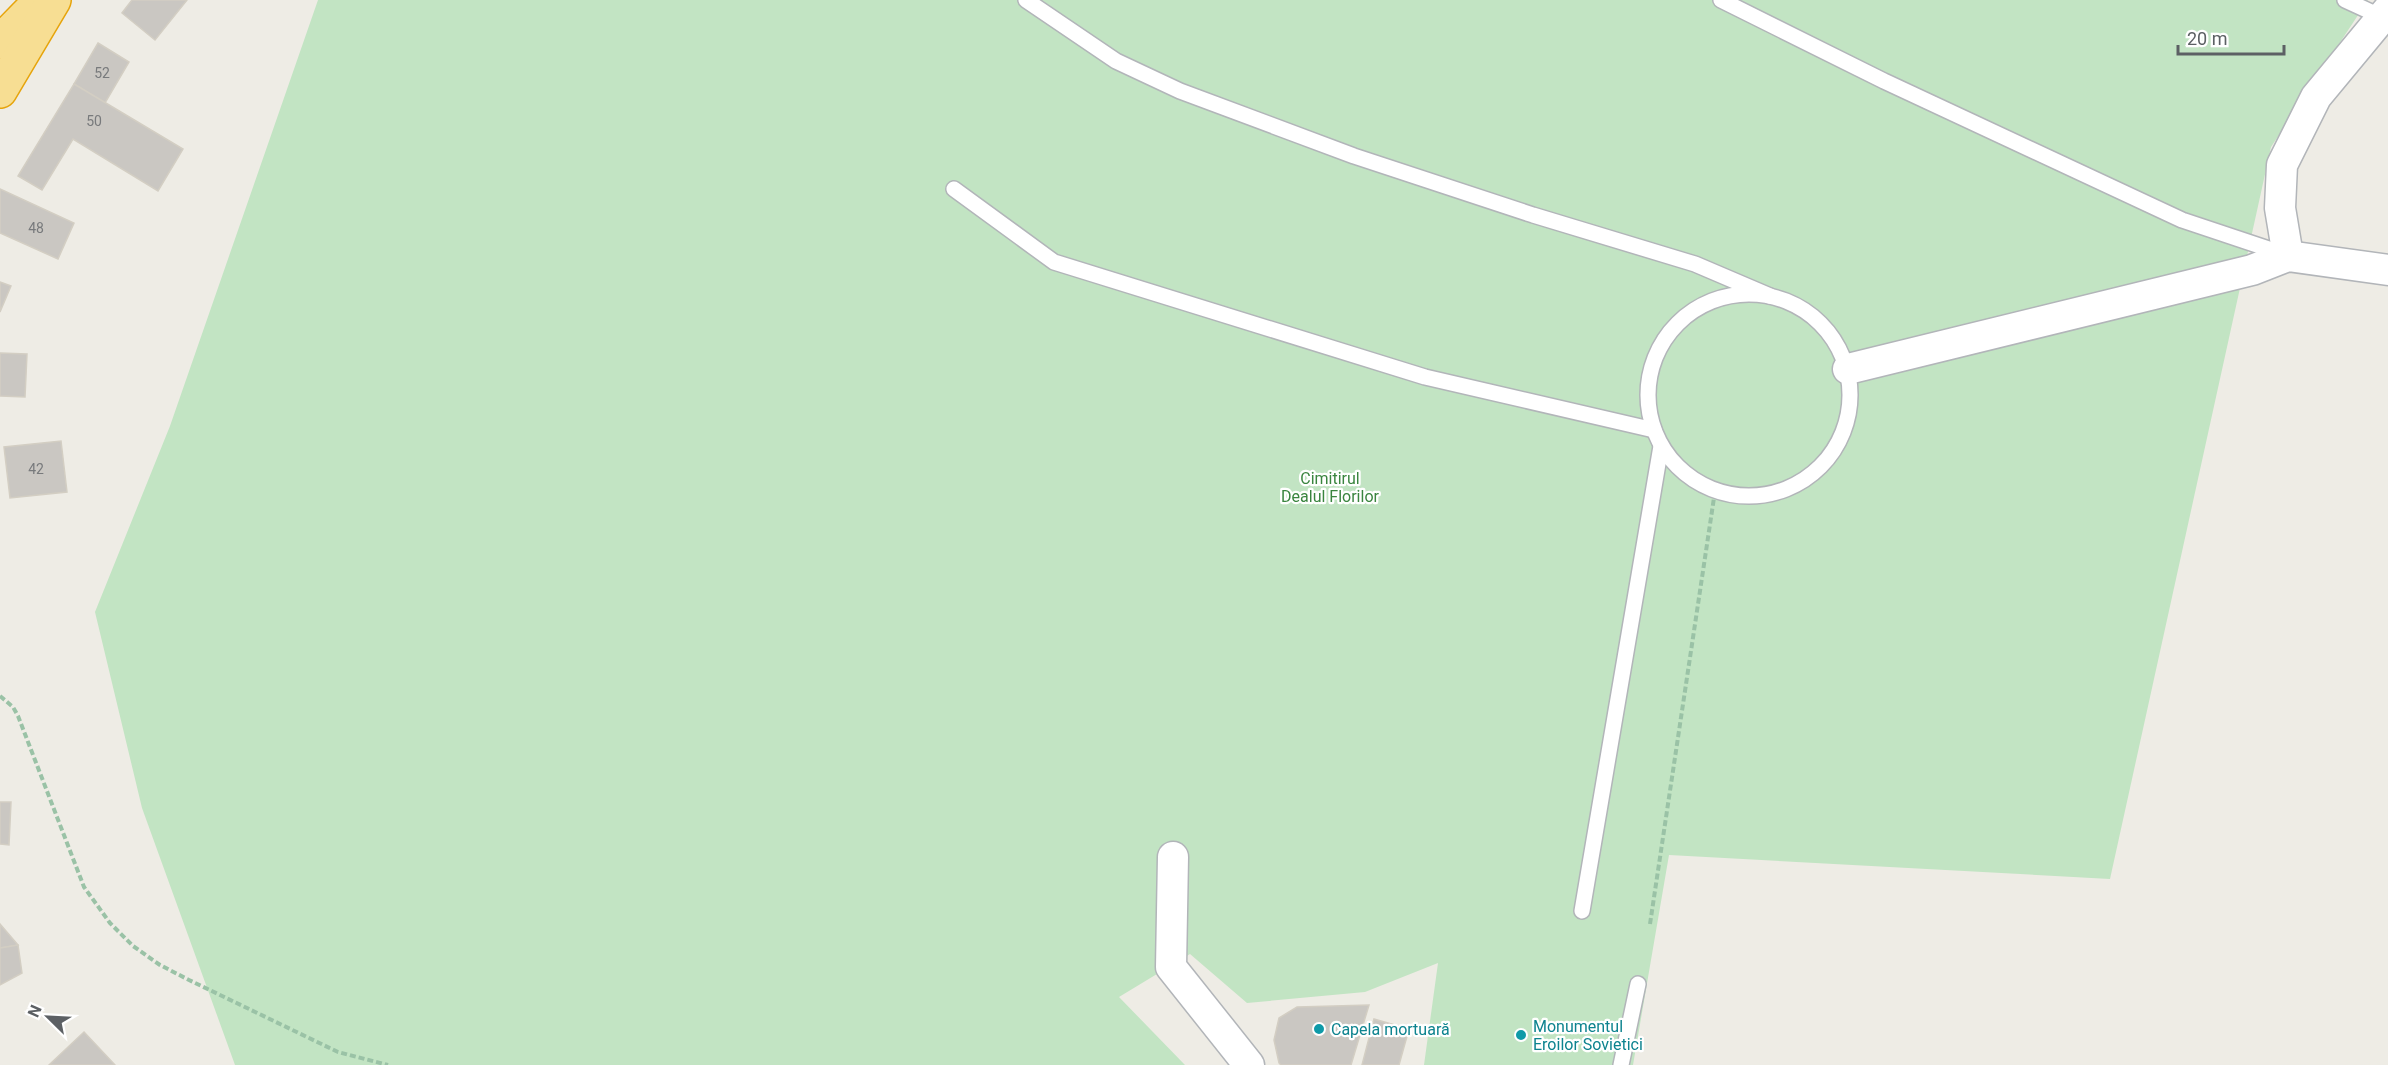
<svg xmlns="http://www.w3.org/2000/svg" width="2388" height="1065" viewBox="0 0 2388 1065" font-family="Roboto,sans-serif">
  <rect width="100%" height="100%" fill="#eeece5"/>
  <path fill="#c2e4c3" d="M318 0H2368L2271 147 2110 879 1669 855 1633 1065H1424L1438 963 1365 992 1247 1003 1190 954 1119 997 1185 1065H235L142 808 95 612 170 426Z"/>
  <g fill="#cac7c2" stroke="#d3cec3" stroke-width="1.5">
    <path d="M132 0H187L155 40 122 13Z"/>
    <path d="M98 43 129 62 105 103 74 84Z"/>
    <path d="M74 84 183 149 158 191 73 139 42 190 18 176Z"/>
    <path d="M0 189 74 223 58 259 0 233Z"/>
    <path d="M0 282 11 286 0 312Z"/>
    <path d="M0 353 27 354 25 397 0 396Z"/>
    <path d="M61 441 67 492 10 498 4 447Z"/>
    <path d="M0 802H11L9 845 0 844Z"/>
    <path d="M0 924 18 945 0 948Z"/>
    <path d="M18 945 22 973 0 985V948Z"/>
    <path d="M1369 1005 1351 1065H1281L1279 1063 1274 1040 1279 1018 1297 1007Z"/>
    <path d="M1374 1019 1409 1029 1399 1065H1362Z"/>
    <path d="M84 1032 115 1065H49Z"/>
  </g>
  <g fill="none" stroke-linecap="round" stroke-linejoin="round">
    <g stroke="#b2b5b9" stroke-width="18">
      <g id="lane">
        <path d="M1026 0 1116 61 1180 91 1354 156 1533 215 1695 264 1770 296"/>
        <path d="M1721 0 1884 81 2182 220 2284 254"/>
        <path d="M2345 0 2382 17"/>
        <path d="M954 189 1054 262 1425 377 1654 430"/>
        <circle cx="1749" cy="395" r="101"/>
        <path d="M1582 911 1661 446"/>
        <path d="M1621 1065 1638 984"/>
      </g>
    </g>
    <g stroke="#b2b5b9" stroke-width="33">
      <g id="street">
        <path d="M2288 256 2280 208 2282 165 2316 97 2388 10"/>
        <path d="M1848 369 2252 270 2288 256 2388 270"/>
        <path d="M1173 857 1171 967 1249 1065"/>
      </g>
    </g>
    <g stroke="#e6a40c" stroke-width="36">
      <g id="highway">
        <path d="M0 42 38 3"/>
        <path d="M0 91 54 0"/>
      </g>
    </g>
    <g stroke="#9ac2a6" stroke-width="4" stroke-dasharray="6 3" stroke-linecap="butt">
      <path d="M0 696 13 707 18 716 84 887 110 923 133 946 160 965 189 980 338 1052 388 1065"/>
      <path d="M1650 924 1715 491"/>
    </g>
    <use href="#lane" stroke="#fff" stroke-width="15"/>
    <use href="#street" stroke="#fff" stroke-width="30"/>
    <use href="#highway" stroke="#f7de93" stroke-width="33"/>
  </g>
  <g fill="#0f9aa8" stroke="#fff" stroke-width="2">
    <circle cx="1319" cy="1029" r="6"/>
    <circle cx="1521" cy="1035" r="6"/>
  </g>
  <g text-anchor="middle" dominant-baseline="central" stroke-width="4.5" stroke-linejoin="round" paint-order="stroke">
    <g font-size="14" fill="#787a7c">
      <text x="102" y="73">52</text>
      <text x="94" y="121">50</text>
      <text x="36" y="228">48</text>
      <text x="36" y="469">42</text>
    </g>
    <g font-size="16" fill="#3a853f" stroke="#fff">
      <text x="1330" y="478">Cimitirul<tspan x="1330" dy="18">Dealul Florilor</tspan></text>
    </g>
    <g font-size="16" fill="#0d838f" stroke="#fff" text-anchor="start">
      <text x="1533" y="1026">Monumentul<tspan x="1533" dy="18">Eroilor Sovietici</tspan></text>
      <text x="1331" y="1029">Capela mortuară</text>
    </g>
  </g>
  <g transform="translate(48 1017) rotate(294)" stroke="#ffffff" stroke-width="4.5" paint-order="stroke">
  <path d="M0-4.5L10 22L0 15L-10 22Z" fill="#5c6064"/>
  <text y="-9" font-size="16" font-weight="bold" text-anchor="middle" fill="#5c6064">N</text>
  </g>
  <path d="M2178 45v9h106v-9" fill="none" stroke="#5c6064" stroke-width="3"/>
  <text x="2187" y="45" font-size="18" fill="#5c6064" stroke="#ffffff" stroke-width="4.5" paint-order="stroke">20 m</text>
</svg>
